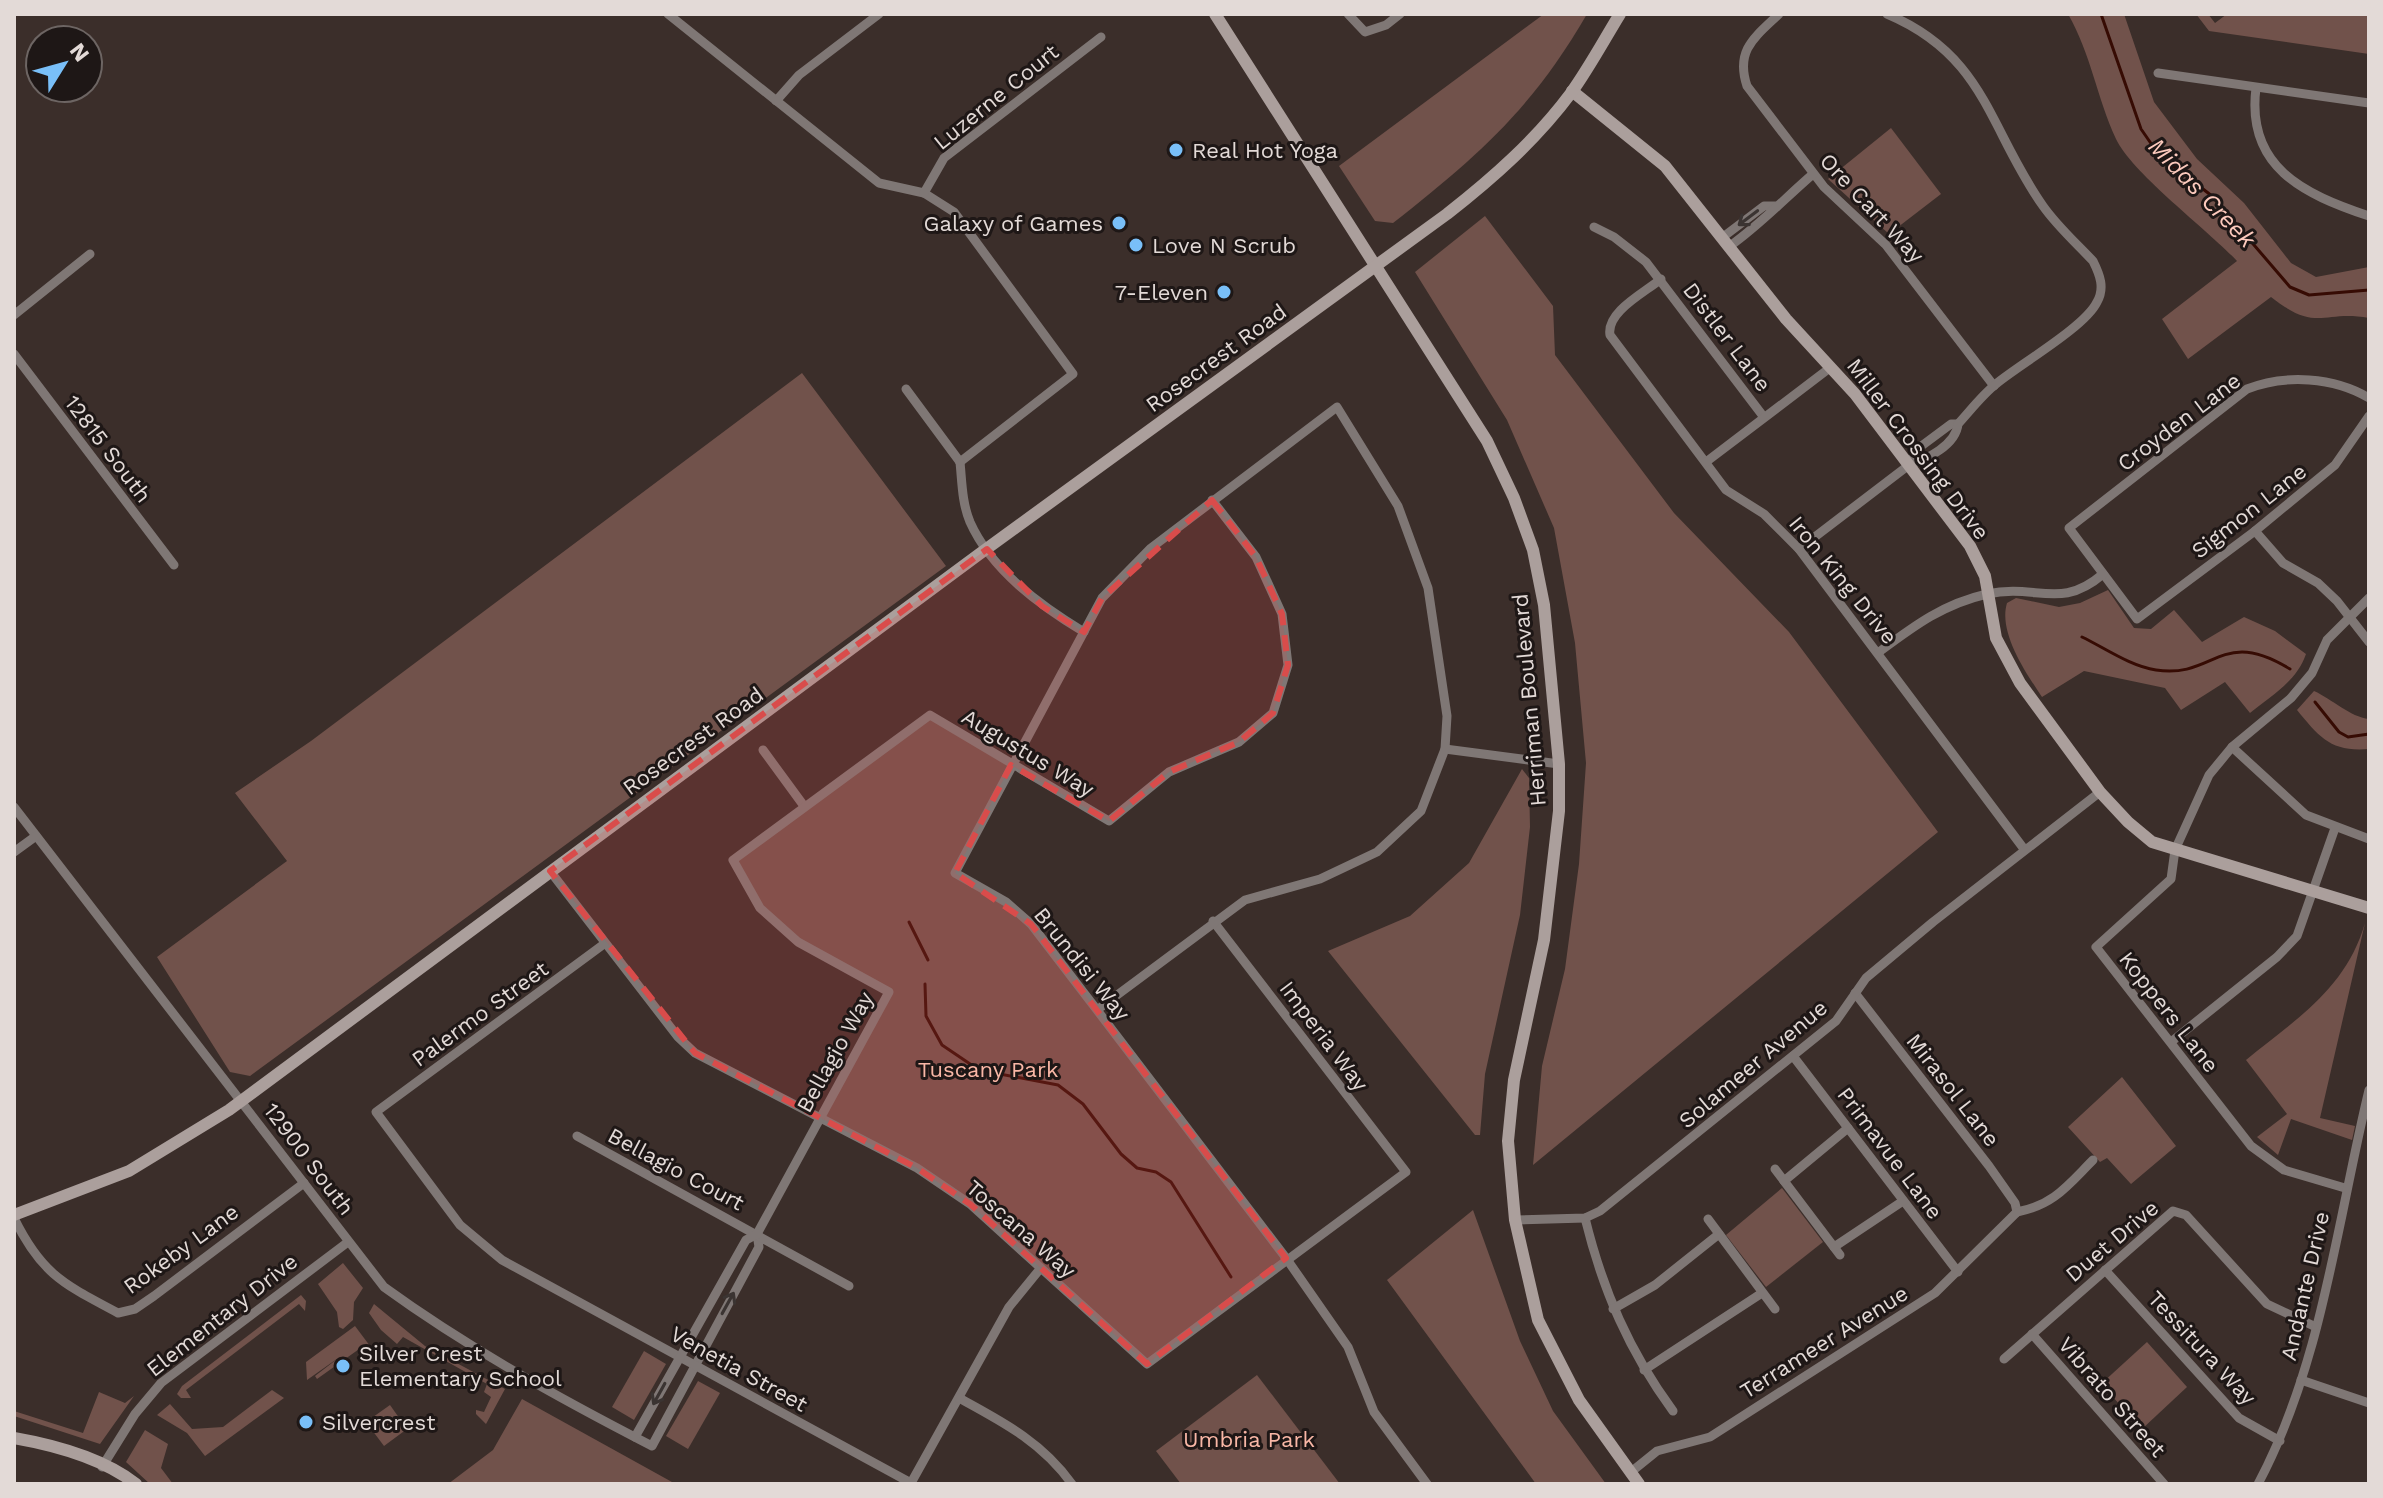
<svg xmlns="http://www.w3.org/2000/svg" width="2383" height="1498" viewBox="0 0 2383 1498" font-family="'Work Sans',sans-serif">
  <rect width="100%" height="100%" fill="#3b2e2a"/>
  <g fill="#71524b">
    <path d="M1544 14H1587C1532 109 1478 156 1393 223L1375 221 1339 166Z"/>
    <path d="M2068 14H2124L2154 102 2197 159 2244 203 2291 263 2316 277 2369 267V318C2323 309 2318 334 2271 297L2188 359 2162 319 2237 261C2208 230 2132 173 2116 139 2097 98 2091 54 2068 14Z"/>
    <path d="M2196 14H2208L2215 23 2227 14H2369V54L2209 31Z"/>
    <path d="M1891 128 1941 194 1889 234 1828 179Z"/>
    <path d="M1485 216 1553 306 1555 355 1674 513 1789 632 1938 832 1533 1165 1542 1066 1565 969 1579 864 1586 763 1575 643 1554 528 1507 420 1415 272Z"/>
    <path d="M802 373 946 566 250 1076 230 1072 157 957 287 861 235 793 311 741Z"/>
    <path d="M2108 590 2134 628 2151 629 2174 610 2202 642 2244 617 2275 631 2306 654C2297 681 2271 696 2250 713L2225 682 2181 710 2165 688 2084 671 2042 697C2026 673 1998 632 2007 603L2016 598 2059 607 2080 603Z"/>
    <path d="M2314 691C2332 699 2350 717 2369 719V749C2331 752 2320 738 2297 710Z"/>
    <path d="M930 715 1011 765 955 873 1006 902 1031 924 1286 1258 1147 1364 970 1204 917 1168 820 1118 889 992 798 942 760 908 733 860Z"/>
    <path d="M1522 769 1529 778 1530 827 1520 915 1485 1074 1480 1135H1475L1328 951 1410 916 1469 863Z"/>
    <path d="M2365 923 2320 1118 2355 1126 2352 1140 2291 1119 2278 1155 2257 1137 2287 1114 2246 1060C2296 1019 2346 989 2365 923Z"/>
    <path d="M2122 1077 2176 1146 2131 1184 2107 1158 2100 1162 2068 1127Z"/>
    <path d="M1782 1188 1823 1242 1766 1287 1726 1235Z"/>
    <path d="M1473 1210 1520 1341 1553 1411 1606 1484H1536L1387 1280Z"/>
    <path d="M343 1263 363 1288 354 1302 353 1320 343 1329 339 1327 337 1312 318 1284Z"/>
    <path d="M301 1295 306 1301 305 1311 299 1304 186 1390 191 1398H181L177 1394 182 1386Z"/>
    <path d="M374 1304 425 1346 505 1389 486 1424 476 1414V1410L484 1412 491 1397 484 1392 487 1384 403 1337 397 1344 381 1330 369 1313Z"/>
    <path d="M355 1326 376 1354 372 1361 362 1347 317 1379 315 1376 341 1356 307 1380 306 1362Z"/>
    <path d="M2147 1342 2187 1387 2142 1429 2101 1384Z"/>
    <path d="M644 1351 666 1364 634 1420 612 1407Z"/>
    <path d="M1257 1375 1340 1484H1181L1156 1451Z"/>
    <path d="M698 1381 720 1393 688 1449 666 1436Z"/>
    <path d="M272 1390 284 1398 205 1456 187 1433 157 1415 170 1404 192 1429 223 1427Z"/>
    <path d="M99 1392 125 1403 134 1396 100 1444 14 1416V1411L83 1433Z"/>
    <path d="M522 1399 672 1482 448 1484 493 1450Z"/>
    <path d="M390 1405 407 1429 384 1446 366 1422Z"/>
    <path d="M145 1430 168 1444 161 1468 173 1484H150L126 1462Z"/>
  </g>
  <g fill="none" stroke-linecap="round" stroke-linejoin="round">
    <g stroke="#360b03" stroke-width="3">
      <path d="M2101 14 2141 129 2159 155 2212 196 2290 287 2309 295 2369 290"/>
      <path d="M2082 637C2105 648 2130 666 2156 670 2216 679 2220 626 2290 669"/>
      <path d="M2315 702 2339 732 2348 737 2369 734"/>
      <path d="M909 922 928 960"/>
      <path d="M925 984 926 1016 942 1045 979 1070 1058 1085 1083 1104 1121 1154 1137 1168 1156 1172 1171 1182 1231 1277"/>
    </g>
    <g stroke="#7f7775" stroke-width="9">
      <path d="M668 14 879 183 924 193 954 212 1073 374 960 462"/>
      <path d="M1348 14 1365 32 1386 25 1400 14"/>
      <path d="M1779 14C1755 37 1735 50 1747 86L1824 187 1886 245 1994 386"/>
      <path d="M2158 73 2369 103"/>
      <path d="M2256 88C2246 167 2303 194 2369 216"/>
      <path d="M776 101 799 75 879 14"/>
      <path d="M924 193 944 158 1101 37"/>
      <path d="M1594 227 1614 237 1646 262 1763 416"/>
      <path d="M1723 237 1764 206H1775"/>
      <path d="M1730 246C1761 224 1784 199 1813 174"/>
      <path d="M1661 279C1644 293 1606 312 1610 335L1726 490 1764 514 1799 549 2024 849"/>
      <path d="M14 315 90 254"/>
      <path d="M14 354 174 565"/>
      <path d="M906 389 960 462"/>
      <path d="M2369 398C2334 377 2285 374 2247 389L2069 528 2137 619 2255 531 2335 465 2369 416"/>
      <path d="M960 462C962 482 962 503 970 522 992 571 1041 606 1084 632"/>
      <path d="M1706 462 1831 367"/>
      <path d="M1909 465 1916 450 1951 424H1958"/>
      <path d="M2255 531 2283 563 2318 583 2337 601 2369 642"/>
      <path d="M1799 549 1909 465C1927 459 1956 445 1958 424 1970 411 1982 395 1996 384 2020 364 2085 327 2097 302 2105 288 2100 275 2093 261 2076 243 2057 226 2043 206 1988 128 1986 56 1887 14"/>
      <path d="M1879 652C1914 626 1943 604 1987 594 2037 583 2060 611 2103 574"/>
      <path d="M2232 747 2306 815 2369 839"/>
      <path d="M1445 749 1559 764"/>
      <path d="M763 750 804 806"/>
      <path d="M14 807 384 1287C468 1348 559 1398 652 1446L759 1247 757 1234"/>
      <path d="M14 852 36 836"/>
      <path d="M550 871 678 1037 695 1053 917 1168 970 1204 1147 1364 1406 1172 1213 921"/>
      <path d="M604 944 376 1112 460 1225 502 1260 911 1483 1009 1307 1040 1269"/>
      <path d="M1855 993 1989 1166 2015 1203 2017 1212"/>
      <path d="M1097 1010 1245 900 1320 879 1377 852 1421 811 1445 749 1447 716 1428 588 1398 506 1337 407 1151 548 1102 598 955 873 1006 902 1031 924 1097 1010 1286 1258 1348 1347 1374 1412 1427 1484"/>
      <path d="M2171 1042 2277 957 2297 936 2335 828"/>
      <path d="M1793 1056 1958 1272"/>
      <path d="M577 1136 849 1286"/>
      <path d="M1775 1169 1840 1255"/>
      <path d="M1784 1181 1848 1128"/>
      <path d="M2345 1188 2284 1170 2251 1146 2096 947 2171 879 2175 850 2209 775 2232 747 2291 698 2312 673 2327 640 2369 598"/>
      <path d="M2017 1212C2054 1205 2068 1185 2093 1160"/>
      <path d="M14 1218C42 1275 64 1284 118 1313L135 1309 154 1296 304 1183"/>
      <path d="M1585 1218C1603 1291 1629 1351 1673 1411"/>
      <path d="M1708 1219 1775 1309"/>
      <path d="M1515 1220 1585 1218 1600 1211 1836 1021 1866 978 1933 922 2100 792"/>
      <path d="M1834 1247 1903 1201"/>
      <path d="M2105 1270 2239 1418 2280 1441"/>
      <path d="M1613 1309 1655 1285 1719 1234"/>
      <path d="M2032 1334 2164 1484"/>
      <path d="M2004 1359 2173 1211 2186 1215 2267 1304 2316 1327"/>
      <path d="M1644 1370 1762 1293"/>
      <path d="M2301 1380 2369 1403"/>
      <path d="M959 1398C1003 1422 1042 1442 1072 1484"/>
      <path d="M635 1437 746 1240 757 1234 889 992 798 942 760 908 733 860 930 715 1109 821 1169 772 1239 742 1273 713 1288 665 1282 614 1256 557 1212 500"/>
      <path d="M102 1467 135 1414 161 1383 348 1242"/>
      <path d="M1631 1472 1657 1451 1710 1437 1935 1293 2017 1212"/>
      <path d="M2258 1484C2322 1364 2337 1222 2369 1090"/>
    </g>
    <g stroke="#ab9f9c" stroke-width="12">
      <path d="M1215 14 1487 441 1514 498 1533 550 1544 605 1559 764V811L1544 940 1514 1080 1508 1141 1515 1220 1538 1320 1579 1400 1639 1484"/>
      <path d="M1572 91 1665 166 1786 319 1855 394 1970 546 1985 576 1996 638 2020 683 2100 792 2128 822 2152 842 2369 908"/>
      <path d="M14 1215 129 1171 229 1110 978 555 1447 214C1493 178 1536 140 1571 93 1589 68 1604 40 1620 14"/>
      <path d="M14 1438C54 1445 104 1459 136 1484"/>
    </g>
  </g>
  <defs><path id="oneway-shaft" d="M-6 0H5M1.5-3L5.5 0L1.5 3" fill="none" stroke-width="1.6" stroke-linecap="round" stroke-linejoin="round" transform="scale(2)"/></defs>
  <g stroke="#3b3432">
    <use href="#oneway-shaft" transform="translate(1748 218) rotate(143)"/>
    <use href="#oneway-shaft" transform="translate(728 1303) rotate(-61)"/>
    <use href="#oneway-shaft" transform="translate(659 1394) rotate(119)"/>
  </g>
  <path fill="#d94c4b" fill-opacity="0.2" stroke="#d94c4b" stroke-width="6" stroke-dasharray="16 10" stroke-linejoin="round" d="M1212 500 1256 557 1282 614 1288 665 1273 713 1239 742 1169 772 1109 821 1011 765 955 873 1031 924 1286 1258 1147 1364 970 1204 917 1168 695 1053 550 871 987 549 1042 606 1084 632 1102 598Z"/>
  <g fill="#79bff8" stroke="#1e1716" stroke-width="3">
    <circle cx="1176" cy="150" r="8"/>
    <circle cx="1119" cy="223" r="8"/>
    <circle cx="1136" cy="245" r="8"/>
    <circle cx="1224" cy="292" r="8"/>
    <circle cx="343" cy="1366" r="8"/>
    <circle cx="306" cy="1422" r="8"/>
  </g>
  <g text-anchor="middle" dominant-baseline="central" stroke-width="6" stroke-linejoin="round" paint-order="stroke">
    <g font-size="22" fill="#e3dad7" stroke="#1e1716">
      <text transform="translate(996 97) rotate(-39)">Luzerne Court</text>
      <text transform="translate(1872 208) rotate(47)">Ore Cart Way</text>
      <text transform="translate(1727 337) rotate(53)">Distler Lane</text>
      <text transform="translate(1216 358) rotate(-36)">Rosecrest Road</text>
      <text transform="translate(2179 422) rotate(-37)">Croyden Lane</text>
      <text transform="translate(108 449) rotate(53)">12815 South</text>
      <text transform="translate(1918 449) rotate(53)">Miller Crossing Drive</text>
      <text transform="translate(2249 511) rotate(-38)">Sigmon Lane</text>
      <text transform="translate(1843 580) rotate(51)">Iron King Drive</text>
      <text transform="translate(1529 700) rotate(-95)">Herriman Boulevard</text>
      <text transform="translate(693 741) rotate(-36)">Rosecrest Road</text>
      <text transform="translate(1028 753) rotate(31)">Augustus Way</text>
      <text transform="translate(1082 964) rotate(51)">Brundisi Way</text>
      <text transform="translate(2169 1012) rotate(52)">Koppers Lane</text>
      <text transform="translate(480 1014) rotate(-36)">Palermo Street</text>
      <text transform="translate(1324 1036) rotate(53)">Imperia Way</text>
      <text transform="translate(835 1052) rotate(-61)">Bellagio Way</text>
      <text transform="translate(1753 1064) rotate(-40)">Solameer Avenue</text>
      <text transform="translate(1953 1090) rotate(52)">Mirasol Lane</text>
      <text transform="translate(1890 1153) rotate(53)">Primavue Lane</text>
      <text transform="translate(309 1159) rotate(53)">12900 South</text>
      <text transform="translate(676 1169) rotate(28)">Bellagio Court</text>
      <text transform="translate(1021 1229) rotate(41)">Toscana Way</text>
      <text transform="translate(2112 1241) rotate(-40)">Duet Drive</text>
      <text transform="translate(181 1249) rotate(-36)">Rokeby Lane</text>
      <text transform="translate(2305 1286) rotate(-77)">Andante Drive</text>
      <text transform="translate(222 1315) rotate(-38)">Elementary Drive</text>
      <text transform="translate(1824 1342) rotate(-32)">Terrameer Avenue</text>
      <text transform="translate(2202 1348) rotate(47)">Tessitura Way</text>
      <text transform="translate(739 1369) rotate(29)">Venetia Street</text>
      <text transform="translate(2112 1397) rotate(49)">Vibrato Street</text>
    </g>
    <g font-size="22" fill="#e3dad7" stroke="#1e1716" text-anchor="start">
      <text x="1192" y="150">Real Hot Yoga</text>
      <text x="1103" y="223" text-anchor="end">Galaxy of Games</text>
      <text x="1152" y="245">Love N Scrub</text>
      <text x="1208" y="292" text-anchor="end">7-Eleven</text>
      <text x="359" y="1353">Silver Crest<tspan x="359" dy="25">Elementary School</tspan></text>
      <text x="322" y="1422">Silvercrest</text>
    </g>
    <g font-size="22" fill="#f9b7a6" stroke="#1e1716">
      <text x="988" y="1069">Tuscany Park</text>
      <text x="1249" y="1439">Umbria Park</text>
    </g>
    <g font-size="24" font-style="italic" fill="#fdcabd" stroke="#1e1716">
      <text transform="translate(2202 193) rotate(46)">Midas Creek</text>
    </g>
  </g>
  <rect width="2383" height="1498" fill="none" stroke="#e3dad7" stroke-width="32"/>
  <g transform="translate(64 64) rotate(53)"><circle r="38" fill="#1e1716" stroke="#6d6563" stroke-width="2"/>
  <path d="M0-6L14 30L0 20L-14 30Z" fill="#79bff8"/>
  <text y="-12" font-size="22" font-weight="bold" text-anchor="middle" fill="#e3dad7">N</text>
  </g>
</svg>
